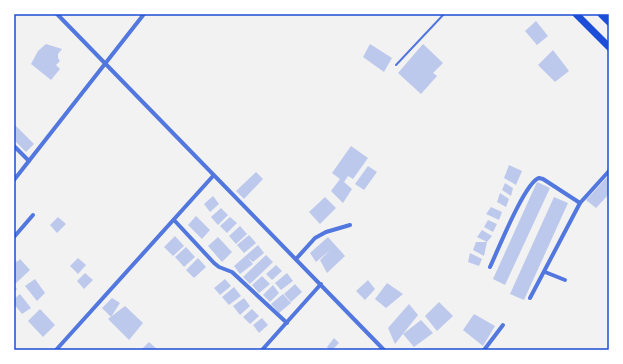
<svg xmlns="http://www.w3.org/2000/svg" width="623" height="364" viewBox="0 0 623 364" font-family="Signika,sans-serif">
  <rect width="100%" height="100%" fill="#f2f2f2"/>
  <g fill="#bdc9ec">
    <path d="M536 21 548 36 537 45 525 31Z"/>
    <path d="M46 44 62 49 58 54V58L60 61 56 65 60 69 51 80 31 64 38 51Z"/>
    <path d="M370 44 392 58 384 72 363 57Z"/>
    <path d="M423 44 443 63 433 73 437 76 421 94 398 73Z"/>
    <path d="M553 50 569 71 555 82 538 65Z"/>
    <path d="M14 124 34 144 26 152 14 140Z"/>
    <path d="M351 146 368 158 353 179 348 176 344 182 352 189 343 203 331 191 340 179 332 173Z"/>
    <path d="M509 165 522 171 516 185 504 178Z"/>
    <path d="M368 166 377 172 364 190 355 184Z"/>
    <path d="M256 172 263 179 244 199 236 191Z"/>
    <path d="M609 175V194L596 208 586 200Z"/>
    <path d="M537 182 550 188 505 285 493 279Z"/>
    <path d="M505 183 513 188 511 196 502 190Z"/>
    <path d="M500 193 509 199 506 207 497 202Z"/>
    <path d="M213 196 219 204 210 212 204 204Z"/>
    <path d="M325 197 336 208 320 224 309 212Z"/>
    <path d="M554 197 568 203 524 300 510 294Z"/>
    <path d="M491 207 502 212 499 220 486 214Z"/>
    <path d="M221 208 228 215 218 225 211 217Z"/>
    <path d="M196 216 210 230 202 239 188 225Z"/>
    <path d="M58 217 66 224 57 233 50 225Z"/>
    <path d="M230 217 237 223 227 233 220 226Z"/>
    <path d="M488 220 497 224 493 232 484 227Z"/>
    <path d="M240 226 247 234 236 244 229 236Z"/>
    <path d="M482 230 492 236 487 242 484 256 473 250 476 242H487L477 237Z"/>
    <path d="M249 235 256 243 244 253 237 245Z"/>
    <path d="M175 236 184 246 173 256 164 247Z"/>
    <path d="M218 237 232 252 222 262 208 246Z"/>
    <path d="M328 237 345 256 327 273 320 260 330 250 316 262 310 253Z"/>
    <path d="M258 245 264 253 253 262 248 258 253 264 240 274 234 266Z"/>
    <path d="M186 247 195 257 184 267 175 257Z"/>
    <path d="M470 253 482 259 479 266 468 262Z"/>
    <path d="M266 255 273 262 250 284 243 277Z"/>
    <path d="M14 258 17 262 20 259 30 270 14 285 17 289 14 292Z"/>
    <path d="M78 258 86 265 78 274 70 266Z"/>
    <path d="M198 258 206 267 194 278 186 270Z"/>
    <path d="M276 265 282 271 272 280 266 274Z"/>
    <path d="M85 273 93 280 84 289 77 281Z"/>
    <path d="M287 273 293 281 281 290 275 283Z"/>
    <path d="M262 276 270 284 259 293 252 285Z"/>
    <path d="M35 279 45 293 37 301 25 286Z"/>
    <path d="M225 279 231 286 220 295 214 288Z"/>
    <path d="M368 280 375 289 365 300 356 291Z"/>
    <path d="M387 283 403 294 386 308 375 299Z"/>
    <path d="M295 284 302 292 291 302 284 294Z"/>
    <path d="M273 285 279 293 270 302 263 295Z"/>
    <path d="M234 287 241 296 229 305 222 297Z"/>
    <path d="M20 294 31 308 22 314 14 304V299Z"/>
    <path d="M283 294 291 303 279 313 271 304Z"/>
    <path d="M112 298 120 303 111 317 102 308Z"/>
    <path d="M244 298 250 306 240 315 233 306Z"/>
    <path d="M439 302 453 316 437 331 425 316Z"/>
    <path d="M409 304 418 315 395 344 388 328Z"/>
    <path d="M125 306 143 323 129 340 108 319Z"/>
    <path d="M40 309 55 325 43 337 28 321Z"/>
    <path d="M252 309 259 316 250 324 243 317Z"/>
    <path d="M474 314 495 326 483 346 463 330Z"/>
    <path d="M262 318 268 325 259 333 253 325Z"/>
    <path d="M421 320 433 333 414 347 403 334Z"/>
    <path d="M334 338 339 343 332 350H329L327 347Z"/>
    <path d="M149 342 158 350H141Z"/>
  </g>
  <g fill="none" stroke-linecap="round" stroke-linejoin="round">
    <path stroke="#5277de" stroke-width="2" d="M396 65 444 14"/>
    <g stroke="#5277de" stroke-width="4">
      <path d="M57 14 384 350"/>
      <path d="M14 146 29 161"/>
      <path d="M14 180 144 14"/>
      <path d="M174 220 214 263 219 267 232 272 287 323"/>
      <path d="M14 237 33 215"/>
      <path d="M296 259 315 238 326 232 350 225"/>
      <path d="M490 267C498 250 525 182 539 178L543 179 580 203"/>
      <path d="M545 272 565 280"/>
      <path d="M530 298 580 203 609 171"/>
      <path d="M56 350 213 176"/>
      <path d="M262 350 321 284"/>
      <path d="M484 350 503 325"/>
    </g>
    <g stroke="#1d4ed8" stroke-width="7">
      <path d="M576 14 609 47"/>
      <path d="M601 14 609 22"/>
    </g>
  </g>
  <rect width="623" height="364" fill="none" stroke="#ffffff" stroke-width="30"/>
  <rect x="15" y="15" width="593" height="334" fill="none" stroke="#1d4ed8" stroke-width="1.5"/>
</svg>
